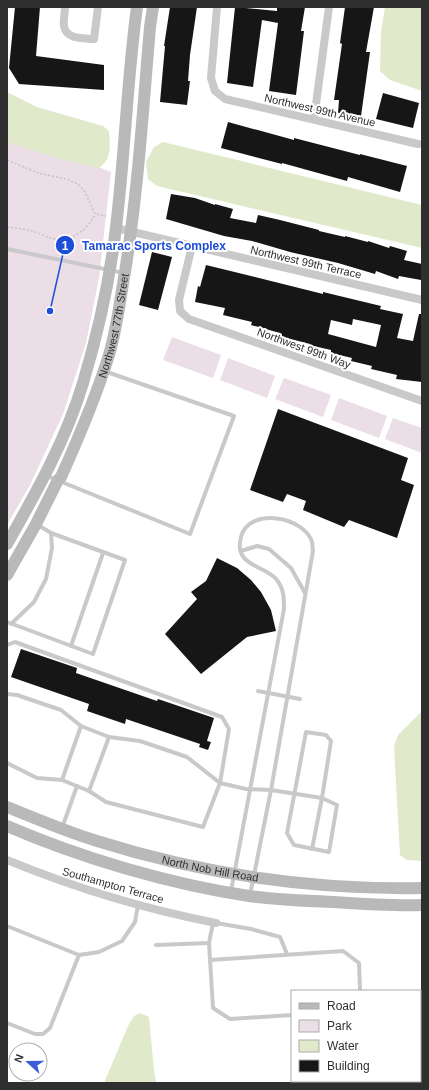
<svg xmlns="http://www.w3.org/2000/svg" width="429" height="1090" viewBox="0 0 429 1090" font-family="Arial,sans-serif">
  <rect width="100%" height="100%" fill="#fff"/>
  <g fill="#ebdee6">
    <path d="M7 137 96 166 111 172 99 278 86 343 63 414 30 485 7 525Z"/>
    <path d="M172 337 221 355 213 378 163 360Z"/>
    <path d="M228 358 275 376 267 398 220 380Z"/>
    <path d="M284 378 331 395 323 417 275 399Z"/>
    <path d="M339 398 387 416 379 438 331 420Z"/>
    <path d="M393 418 422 428V453L385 439Z"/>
  </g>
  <g fill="#e1e9cb">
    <path d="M385 7H422V91L390 80 380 71 381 32Z"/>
    <path d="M7 92 37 107 103 126 109 131C110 146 112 159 99 168L64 160 7 142Z"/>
    <path d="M163 142 422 205V248L157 186 148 179 146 162 154 147Z"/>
    <path d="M422 711V861L407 860 400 855 394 746 398 735Z"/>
    <path d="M140 1013 149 1017 154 1070 156 1083H104L128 1026 134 1016Z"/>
  </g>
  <g fill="#161616" fill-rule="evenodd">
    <path d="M15 7H40L36 56 104 65V90L19 84 9 68Z"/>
    <path d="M170 7H197L190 55 188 81H190L187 105 160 102 165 46H164Z"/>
    <path d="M235 7 277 11V7H305L301 31H304L296 95 269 91 278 23 262 20 253 87 227 83Z"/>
    <path d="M345 7H374L366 52H370L361 116 338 113 339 100H334L342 44 340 43Z"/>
    <path d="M383 93 419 103 413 128 376 119Z"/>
    <path d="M228 122 294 140V138L360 155V154L407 166 400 192 348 177 347 181 282 163V164L221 148Z"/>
    <path d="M171 194 195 198 215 205V204L233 209 230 218 256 223 258 215 280 220 319 230V231L345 237V236L368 242V241L389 248 390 246 407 251 404 260 422 264 421 280 399 276 398 279 376 271 375 274 338 263 290 252 252 241 224 236 166 219Z"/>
    <path d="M152 252 172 257 158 310 139 305Z"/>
    <path d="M206 265 287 285 323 294V292L381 306 380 309 403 314 397 338 413 341 419 314H422V382L396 379 397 375 371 369 372 366 351 361 352 358 331 353V350L309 345 310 344 279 336 280 333 251 325 252 322 223 315 225 308 195 302 198 286 200 287ZM353 319 381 325 376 347 328 334 331 320 352 325Z"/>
    <path d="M278 409 408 458 401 480 414 485 397 538 349 520 344 527 303 510 306 501 287 494 283 502 250 490Z"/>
    <path d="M217 558 237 568 251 580 261 592 271 610 276 631 247 637 201 674 165 634 197 599 191 592 206 581Z"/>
    <path d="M21 649 77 668 76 673 157 701 158 699 214 718 207 741 211 742 208 750 199 747 200 744 126 719 125 724 87 711 89 704 11 677Z"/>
  </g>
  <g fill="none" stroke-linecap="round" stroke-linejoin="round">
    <g stroke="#c3c3c3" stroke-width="1.5" stroke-dasharray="2 2" stroke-linecap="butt">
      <path d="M7 160 38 173 66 179 78 184 85 192 95 214 106 216"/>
      <path d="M7 227C15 228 24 229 32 231 40 233 47 238 55 239 72 241 89 229 95 214"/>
    </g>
    <g stroke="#c9c9c9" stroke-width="4">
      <path d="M7 249 124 273"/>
      <path d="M47 476 190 534 234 416 104 371"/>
      <path d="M241 551 257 546 269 549 291 568 305 593"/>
      <path d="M7 622 93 654 125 560 51 533 38 525"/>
      <path d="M11 624 34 602 46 579 52 548 51 533"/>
      <path d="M7 645 15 642 222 717 229 729 220 783 246 789 271 790 322 798 312 849"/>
      <path d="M71 646 103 553"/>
      <path d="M258 691 300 699"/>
      <path d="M7 694 17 695 61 710 81 726 109 737"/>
      <path d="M306 732 326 735 331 741 322 798 337 805 329 852 294 845 287 833Z"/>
      <path d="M109 737 140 741 187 757 220 783 203 827 106 802 89 791Z"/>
      <path d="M7 763 37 778 62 780 89 791"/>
      <path d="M62 780 81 726"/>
      <path d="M62 828 77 786"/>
      <path d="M231 891 284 609C284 599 284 589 277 580 266 565 233 567 241 537 249 506 305 517 312 542 313 545 312 548 313 551L271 790 250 895"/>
      <path d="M216 923 251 929 280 937 287 954"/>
      <path d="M7 926 79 955 99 952 122 941 135 922 138 905"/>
      <path d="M209 943 213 1008 230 1019 292 1015"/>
      <path d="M156 945 209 943 213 923"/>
      <path d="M210 960 343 951 359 963 360 991"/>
      <path d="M7 1023 35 1034H43L50 1028 79 955"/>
    </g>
    <g stroke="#c9c9c9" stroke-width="8">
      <path d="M65 7C65 13 63 21 64 26 66 40 84 38 94 39L98 7"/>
      <path d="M217 7 211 78 215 91 225 99 418 144"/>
      <path d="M314 119 329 7"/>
      <path d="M116 228 422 300"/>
      <path d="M192 246 179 300 180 311 189 319 422 401"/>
      <path d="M7 860C75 888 144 909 216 923"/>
    </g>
    <g stroke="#b9b9b9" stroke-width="12">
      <path d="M7 544C36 493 66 440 83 383 98 333 110 279 116 227 125 154 127 80 137 7"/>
      <path id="s1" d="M7 575 36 524 58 480 61 477C79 437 96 397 109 355 117 328 120 300 125 272 138 191 143 109 150 27L153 7"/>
      <path id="s2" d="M7 807C37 819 67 832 97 841 202 874 313 890 422 888"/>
      <path d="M7 826C81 858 169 884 249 896 277 900 306 901 334 902 363 904 393 906 422 905"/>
    </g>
  </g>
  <g text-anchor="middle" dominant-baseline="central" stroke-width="4" stroke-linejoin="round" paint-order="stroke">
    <g font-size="11" fill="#2f2f2f" stroke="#fff">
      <text transform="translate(320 110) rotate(13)">Northwest 99th Avenue</text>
      <text transform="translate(306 262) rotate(13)">Northwest 99th Terrace</text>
      <text stroke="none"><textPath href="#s1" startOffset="273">Northwest 77th Street</textPath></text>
      <text transform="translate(304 348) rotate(20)">Northwest 99th Way</text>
      <text stroke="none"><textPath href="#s2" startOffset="213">North Nob Hill Road</textPath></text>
      <text transform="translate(113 885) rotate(16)">Southampton Terrace</text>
    </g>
  </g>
  <path fill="none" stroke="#1d4ed8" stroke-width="1.5" d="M50 311L65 245"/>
  <g fill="#1d4ed8" stroke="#fff" stroke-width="1.5">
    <circle cx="50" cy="311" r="4"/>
    <circle cx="65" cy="245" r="10"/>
  </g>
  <g font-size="12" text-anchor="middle" font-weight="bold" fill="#fff">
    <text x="65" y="250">1</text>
  </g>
  <g font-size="12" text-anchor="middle" font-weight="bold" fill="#1d4ed8" stroke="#fff" stroke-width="4" stroke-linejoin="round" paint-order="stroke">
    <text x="154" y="250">Tamarac Sports Complex</text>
  </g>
  <rect width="429" height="1090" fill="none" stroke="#2f2f2f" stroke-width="16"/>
  <rect x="291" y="990" width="130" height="92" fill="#ffffff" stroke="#acacac"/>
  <rect x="299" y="1003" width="20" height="6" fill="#b9b9b9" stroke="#acacac"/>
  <text x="327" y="1010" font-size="12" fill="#2f2f2f">Road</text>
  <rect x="299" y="1020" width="20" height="12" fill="#ebdee6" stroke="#acacac"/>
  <text x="327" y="1030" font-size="12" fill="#2f2f2f">Park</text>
  <rect x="299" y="1040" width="20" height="12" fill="#e1e9cb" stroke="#acacac"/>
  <text x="327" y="1050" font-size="12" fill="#2f2f2f">Water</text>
  <rect x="299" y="1060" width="20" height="12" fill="#161616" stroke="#acacac"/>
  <text x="327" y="1070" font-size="12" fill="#2f2f2f">Building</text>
  <g transform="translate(28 1062) rotate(291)"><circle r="19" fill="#ffffff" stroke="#acacac"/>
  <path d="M0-3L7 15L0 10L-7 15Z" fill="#3e5bd8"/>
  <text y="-6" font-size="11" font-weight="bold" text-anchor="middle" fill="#2f2f2f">N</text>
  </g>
</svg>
